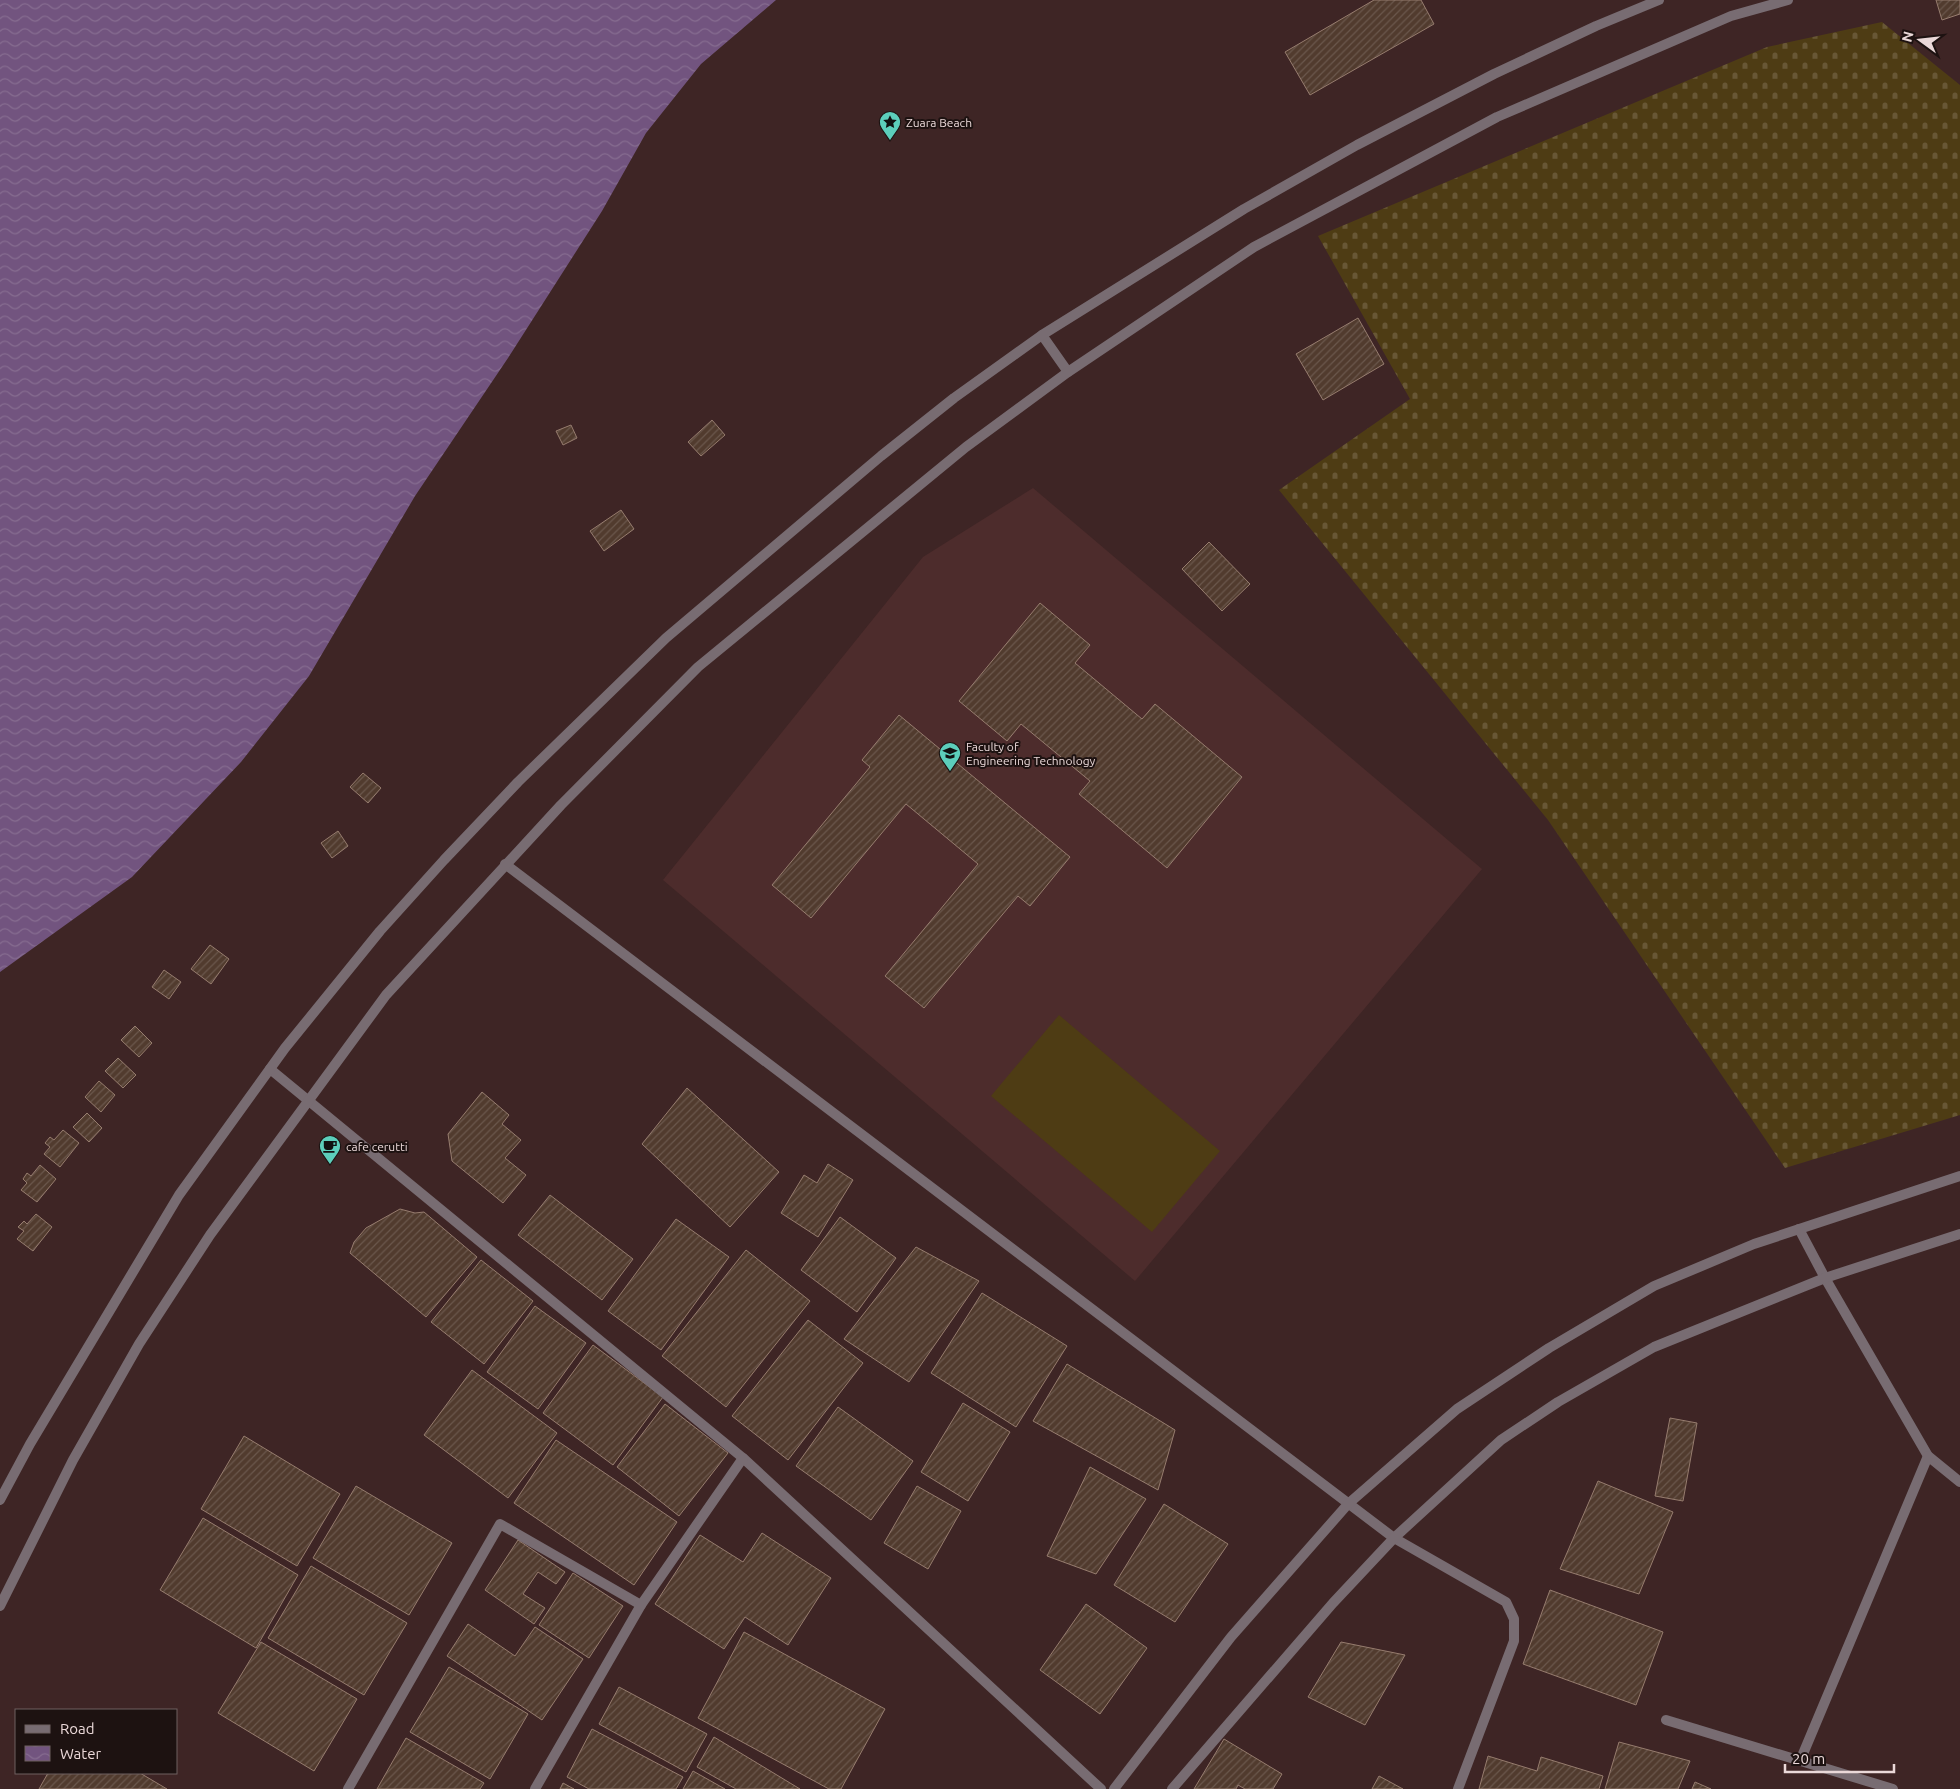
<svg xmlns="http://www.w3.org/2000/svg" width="1960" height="1789" viewBox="0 0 1960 1789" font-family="Ubuntu,sans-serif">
  <defs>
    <pattern id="cemetery-stones" width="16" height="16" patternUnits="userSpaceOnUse" patternTransform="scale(1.25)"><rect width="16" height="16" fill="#4e3c14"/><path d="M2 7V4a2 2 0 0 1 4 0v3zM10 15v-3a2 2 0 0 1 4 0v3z" fill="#685735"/></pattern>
    <pattern id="water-waves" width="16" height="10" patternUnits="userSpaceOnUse" patternTransform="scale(1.25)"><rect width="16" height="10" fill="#72547f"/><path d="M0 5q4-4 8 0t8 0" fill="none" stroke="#866c90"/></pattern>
    <pattern id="building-hatch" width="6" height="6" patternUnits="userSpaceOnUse" patternTransform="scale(1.25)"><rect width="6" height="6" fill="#513b2e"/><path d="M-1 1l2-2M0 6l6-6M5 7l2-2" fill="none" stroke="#6a574c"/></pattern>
  </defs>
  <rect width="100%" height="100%" fill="#3e2525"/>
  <path fill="#4d2c2c" d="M1033 488 1482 869 1135 1281 663 880 923 557Z"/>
  <path fill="url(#cemetery-stones)" d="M1882 22 1960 85V1115L1785 1168 1548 820 1279 490 1410 399 1318 236 1767 47Z"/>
  <path fill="#4e3c14" d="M1059 1015 1220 1151 1152 1232 991 1096Z"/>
  <path fill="url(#water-waves)" d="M0 0H776L701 64 646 133 602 211 508 358 415 496 309 676 241 762 132 877 0 972Z"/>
  <g fill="url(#building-hatch)" stroke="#967c6e">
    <path d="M1374 0H1421L1434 24 1310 95 1285 52Z"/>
    <path d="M1936 0H1960V14L1942 20Z"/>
    <path d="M1358 318 1384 364 1323 400 1296 354Z"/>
    <path d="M712 420 725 435 701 456 688 442Z"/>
    <path d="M571 425 577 438 563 445 556 431Z"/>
    <path d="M621 510 634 529 604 551 590 531Z"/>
    <path d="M1209 542 1250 584 1222 611 1182 569Z"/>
    <path d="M1040 603 1090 645 1075 663 1142 719 1155 704 1242 777 1167 868 1079 794 1090 781 1021 724 1007 741 959 701Z"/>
    <path d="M899 715 1070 857 1030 906 1018 896 924 1008 885 976 978 864 906 804 811 918 772 885 870 767 862 760Z"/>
    <path d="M363 773 381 788 368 803 350 787Z"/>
    <path d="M338 831 348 846 332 858 321 843Z"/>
    <path d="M210 945 229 959 211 984 191 969Z"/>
    <path d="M164 970 181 982 169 999 152 987Z"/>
    <path d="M135 1026 152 1043 139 1057 121 1040Z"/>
    <path d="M118 1058 136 1075 123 1088 105 1071Z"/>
    <path d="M99 1081 115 1095 101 1112 85 1097Z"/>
    <path d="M687 1088 779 1172 730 1227 642 1144Z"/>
    <path d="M482 1092 509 1115 502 1124 521 1140 505 1158 526 1175 503 1203 452 1161 448 1134Z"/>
    <path d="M87 1113 102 1128 89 1142 73 1127Z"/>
    <path d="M63 1130 79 1143 60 1167 44 1154 50 1147 45 1143 50 1137 54 1140Z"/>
    <path d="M828 1164 853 1180 818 1237 781 1213 804 1175 817 1183Z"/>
    <path d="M40 1165 56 1179 37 1202 21 1190 27 1183 23 1179 27 1173 31 1176Z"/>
    <path d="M550 1195 633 1259 602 1300 518 1235Z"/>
    <path d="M400 1209 415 1213 424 1212 477 1257 426 1317 350 1253 354 1242 366 1228Z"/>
    <path d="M36 1214 52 1227 33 1251 17 1239 24 1231 18 1227 24 1221 27 1224Z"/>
    <path d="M840 1217 896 1258 857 1312 801 1270Z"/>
    <path d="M676 1219 729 1257 661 1350 608 1311Z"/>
    <path d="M916 1247 979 1281 909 1382 844 1339Z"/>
    <path d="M746 1250 810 1301 726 1407 662 1356Z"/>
    <path d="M481 1260 533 1301 484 1364 431 1322Z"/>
    <path d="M982 1293 1067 1346 1016 1427 931 1373Z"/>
    <path d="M535 1306 586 1343 538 1409 487 1372Z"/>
    <path d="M808 1320 863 1363 788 1460 732 1416Z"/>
    <path d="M593 1345 663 1397 613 1465 543 1413Z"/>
    <path d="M1067 1364 1175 1430 1158 1490 1033 1421Z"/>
    <path d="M472 1370 557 1433 508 1498 424 1435Z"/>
    <path d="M963 1403 1010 1432 968 1501 921 1472Z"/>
    <path d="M665 1404 728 1453 679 1516 617 1467Z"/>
    <path d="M838 1407 913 1461 871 1520 796 1466Z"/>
    <path d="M1670 1418 1697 1423 1683 1501 1655 1496Z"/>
    <path d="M244 1436 340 1494 297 1566 201 1509Z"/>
    <path d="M556 1440 677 1522 634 1585 514 1503Z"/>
    <path d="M1090 1467 1146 1499 1096 1574 1047 1556Z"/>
    <path d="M1598 1481 1673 1512 1639 1594 1560 1569Z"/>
    <path d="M356 1486 452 1543 409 1615 313 1558Z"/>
    <path d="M917 1486 961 1511 928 1569 884 1543Z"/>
    <path d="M1164 1504 1228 1544 1175 1622 1114 1585Z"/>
    <path d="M203 1518 298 1575 256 1648 160 1590Z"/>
    <path d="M762 1533 831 1578 788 1645 745 1617 724 1649 655 1604 700 1535 743 1562Z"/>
    <path d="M518 1540 565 1572 556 1584 538 1572 523 1594 545 1608 534 1624 485 1590Z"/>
    <path d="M311 1566 407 1623 364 1695 268 1638Z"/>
    <path d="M573 1573 623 1606 589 1658 539 1625Z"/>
    <path d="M1550 1590 1663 1632 1636 1705 1523 1664Z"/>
    <path d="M1086 1604 1147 1648 1100 1714 1040 1670Z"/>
    <path d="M468 1624 515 1656 535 1627 583 1659 542 1720 447 1656Z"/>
    <path d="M744 1632 885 1709 841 1789H829L698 1718Z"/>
    <path d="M261 1642 357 1699 314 1771 218 1713Z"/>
    <path d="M1341 1642 1405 1655 1365 1725 1308 1697Z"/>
    <path d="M449 1667 528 1714 490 1779 410 1732Z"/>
    <path d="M619 1687 707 1734 686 1772 599 1724Z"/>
    <path d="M592 1729 683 1777 676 1789H589L567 1777Z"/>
    <path d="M714 1737 800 1789H736L697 1767Z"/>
    <path d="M406 1738 484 1783 480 1789H377Z"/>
    <path d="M1224 1739 1282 1774 1273 1789H1245L1238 1785 1236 1789H1194Z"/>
    <path d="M1619 1742 1690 1761 1678 1789H1605Z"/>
    <path d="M1488 1756 1537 1771 1541 1757 1603 1776 1599 1789H1479Z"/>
    <path d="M693 1771 725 1789H683Z"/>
    <path d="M48 1773H140L167 1789H39Z"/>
    <path d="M1379 1776 1403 1789H1372Z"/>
    <path d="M1695 1782 1711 1789H1692Z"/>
    <path d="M563 1783 574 1789H560Z"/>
  </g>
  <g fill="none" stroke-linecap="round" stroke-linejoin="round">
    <g stroke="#786c72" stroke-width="10">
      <path d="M505 864 1394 1538 1506 1602 1514 1619V1641L1458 1789"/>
      <path d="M270 1069 743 1458 1101 1789"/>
      <path d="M1799 1229 1825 1278 1928 1456 1960 1482"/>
      <path d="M1666 1720 1893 1789"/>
      <path d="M1800 1761 1928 1456"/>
      <path d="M348 1789 500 1524 641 1605"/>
      <path d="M535 1789 641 1605 743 1458"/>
    </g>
    <g stroke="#786c72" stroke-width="10">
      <path d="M1042 335 1068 372"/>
      <path d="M0 1500 30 1444 179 1195 285 1048 380 931 444 860 518 782 666 638 881 456 954 398 1042 335 1244 209 1357 145 1494 74 1596 26 1659 0"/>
      <path d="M0 1606 73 1460 139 1344 210 1235 386 995 561 805 698 667 966 447 1068 372 1254 247 1497 117 1731 16 1788 0"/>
      <path d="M1114 1789 1231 1637 1348 1504 1457 1409 1549 1348 1654 1286 1754 1244 1960 1176"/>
      <path d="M1172 1789 1333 1603 1394 1538 1501 1440 1558 1402 1654 1347 1825 1278 1960 1234"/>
    </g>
  </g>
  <defs>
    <g id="sight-pin" transform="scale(1.125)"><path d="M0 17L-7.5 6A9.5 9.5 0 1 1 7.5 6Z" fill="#5ccebb" stroke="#1d1211"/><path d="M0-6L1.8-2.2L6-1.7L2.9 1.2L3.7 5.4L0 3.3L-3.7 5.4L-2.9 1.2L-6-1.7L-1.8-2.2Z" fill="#111"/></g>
    <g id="university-pin" transform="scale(1.125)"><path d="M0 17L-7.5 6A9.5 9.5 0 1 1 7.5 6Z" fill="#5ccebb" stroke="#1d1211"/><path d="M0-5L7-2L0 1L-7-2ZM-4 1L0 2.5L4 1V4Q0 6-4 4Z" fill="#111"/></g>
    <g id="cafe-pin" transform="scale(1.125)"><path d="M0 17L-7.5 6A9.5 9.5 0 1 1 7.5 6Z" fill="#5ccebb" stroke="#1d1211"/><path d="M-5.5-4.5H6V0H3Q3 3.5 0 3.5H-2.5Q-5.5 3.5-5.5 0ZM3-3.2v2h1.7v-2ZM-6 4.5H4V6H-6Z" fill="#111"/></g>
  </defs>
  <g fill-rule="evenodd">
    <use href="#sight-pin" x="890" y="122"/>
    <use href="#university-pin" x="950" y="753"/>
    <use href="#cafe-pin" x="330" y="1146"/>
  </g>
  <g text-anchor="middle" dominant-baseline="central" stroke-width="4" stroke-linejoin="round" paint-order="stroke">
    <g font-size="12" fill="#ead8d8" stroke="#1d1211" text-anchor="start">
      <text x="906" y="122">Zuara Beach</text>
      <text x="966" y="746">Faculty of<tspan x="966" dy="14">Engineering Technology</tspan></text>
      <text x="346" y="1146">cafe cerutti</text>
    </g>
  </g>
  <rect x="15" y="1709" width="162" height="65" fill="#1d1211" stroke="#6f6161"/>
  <rect x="25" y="1725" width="25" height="8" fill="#786c72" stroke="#6f6161"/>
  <text x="60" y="1734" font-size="15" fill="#ead8d8">Road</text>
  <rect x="25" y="1746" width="25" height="15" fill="url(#water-waves)" stroke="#6f6161"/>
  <text x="60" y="1759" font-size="15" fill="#ead8d8">Water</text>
  <g transform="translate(1920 40) rotate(285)" stroke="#1d1211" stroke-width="4" paint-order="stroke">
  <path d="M0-4L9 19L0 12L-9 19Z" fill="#ead8d8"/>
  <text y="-8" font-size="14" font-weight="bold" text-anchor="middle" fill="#ead8d8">N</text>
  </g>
  <path d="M1785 1764v8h109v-8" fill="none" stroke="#ead8d8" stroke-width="2.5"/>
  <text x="1792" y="1764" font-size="15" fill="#ead8d8" stroke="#1d1211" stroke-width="4" paint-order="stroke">20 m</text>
</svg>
